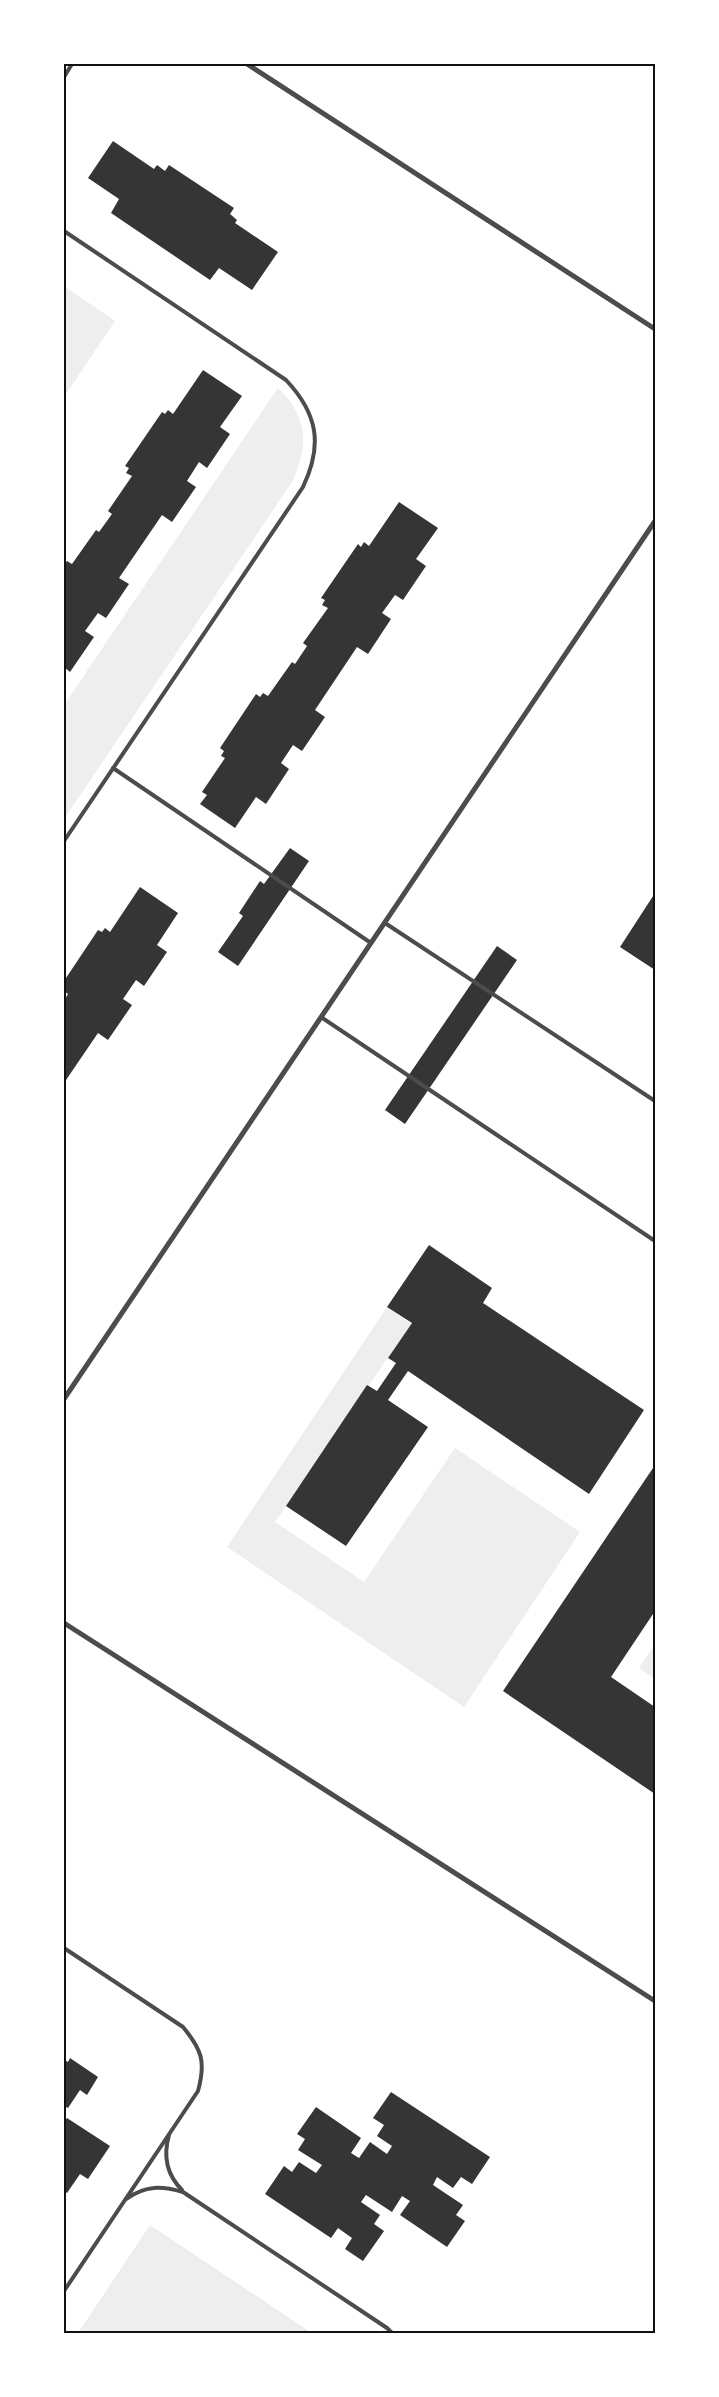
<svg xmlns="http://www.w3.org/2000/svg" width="719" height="2397" viewBox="0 0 719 2397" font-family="'Fira Sans Condensed',sans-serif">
  <rect width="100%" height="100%" fill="#fff"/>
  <g fill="#eee">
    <path d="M64 286 115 321 64 397Z"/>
    <path d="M278 388C308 417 309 445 292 482L64 819V705Z"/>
    <path d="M387 1307 411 1324 275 1522 364 1582 455 1448 580 1532 464 1707 227 1547Z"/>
    <path d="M655 1644V1679L639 1668Z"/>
    <path d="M150 2225 312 2333H78Z"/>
  </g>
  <g fill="#353535">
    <path d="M113 141 154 169 157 165 165 171 169 165 234 208 230 214 237 220 235 223 278 252 252 290 219 268 210 280 111 213 119 199 88 178Z"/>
    <path d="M203 370 242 396 220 427 230 434 207 468 199 462 187 481 196 487 172 522 162 515 119 578 129 584 106 618 98 613 85 631 94 637 70 672 64 667V564L67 561 72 564 96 530 99 532 112 514 108 511 132 476 126 473 129 468 125 466 162 412 165 414 168 410 173 414Z"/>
    <path d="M399 502 438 528 416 559 426 566 403 600 395 595 382 613 391 619 368 654 357 647 315 710 325 717 302 751 293 745 281 763 289 769 266 804 256 797 235 828 200 804 207 795 202 792 225 758 221 756 224 751 220 748 256 694 260 697 263 693 268 696 292 662 295 664 307 646 303 643 328 608 322 605 325 600 321 598 358 544 361 547 364 542 369 546Z"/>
    <path d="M290 848 309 861 238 966 218 952 243 916 239 913 260 881 264 884Z"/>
    <path d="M140 887 178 913 157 945 167 952 144 986 136 980 123 999 132 1005 108 1040 98 1033 64 1083V1001L68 994 64 991 66 986 64 981 98 930 102 932 105 928 110 932Z"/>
    <path d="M655 893V970L620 947Z"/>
    <path d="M497 946 517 960 405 1124 385 1110Z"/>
    <path d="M429 1245 492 1288 483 1303 644 1410 589 1494 408 1371 388 1400 428 1427 346 1546 286 1506 367 1385 377 1391 396 1363 388 1358 412 1323 387 1307Z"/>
    <path d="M655 1465V1611L611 1677 655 1707V1794L503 1691Z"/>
    <path d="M70 2058 98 2077 87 2095 80 2090 68 2108 64 2106V2060L68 2062Z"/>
    <path d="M391 2092 490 2157 472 2184 461 2177 453 2188 437 2177 433 2185 463 2205 456 2215 465 2221 447 2247 400 2215 410 2201 402 2196 392 2212 366 2195 361 2202 380 2215 374 2224 384 2231 363 2261 345 2249 352 2238 338 2228 331 2238 265 2194 284 2166 292 2172 299 2162 316 2173 322 2165 298 2150 305 2139 297 2134 316 2107 361 2138 351 2153 359 2158 370 2142 387 2154 392 2146 377 2136 384 2125 373 2118Z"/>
    <path d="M67 2118 110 2146 88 2179 80 2174 67 2193 64 2191V2122Z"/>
  </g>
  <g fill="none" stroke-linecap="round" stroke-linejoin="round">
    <g stroke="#4c4c4c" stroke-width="4">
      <path d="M64 77 72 64"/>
      <path d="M64 231 286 380C318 414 323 445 303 487L64 841"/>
      <path d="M113 768 371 943"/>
      <path d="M385 923 655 1101"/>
      <path d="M321 1017 655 1241"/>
      <path d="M64 1948 183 2027C202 2050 206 2062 198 2091L64 2291"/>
      <path d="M169 2135C163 2156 167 2175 182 2190"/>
      <path d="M126 2199C146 2185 162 2186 183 2192L387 2328 392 2333"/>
    </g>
    <g stroke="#4c4c4c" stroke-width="5">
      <path d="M247 64 655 329"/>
      <path d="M64 1399 655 521"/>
      <path d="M64 1623 655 2001"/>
    </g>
  </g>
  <rect width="719" height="2397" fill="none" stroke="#ffffff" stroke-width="130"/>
  <rect x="65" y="65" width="589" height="2267" fill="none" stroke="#111" stroke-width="2"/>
</svg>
